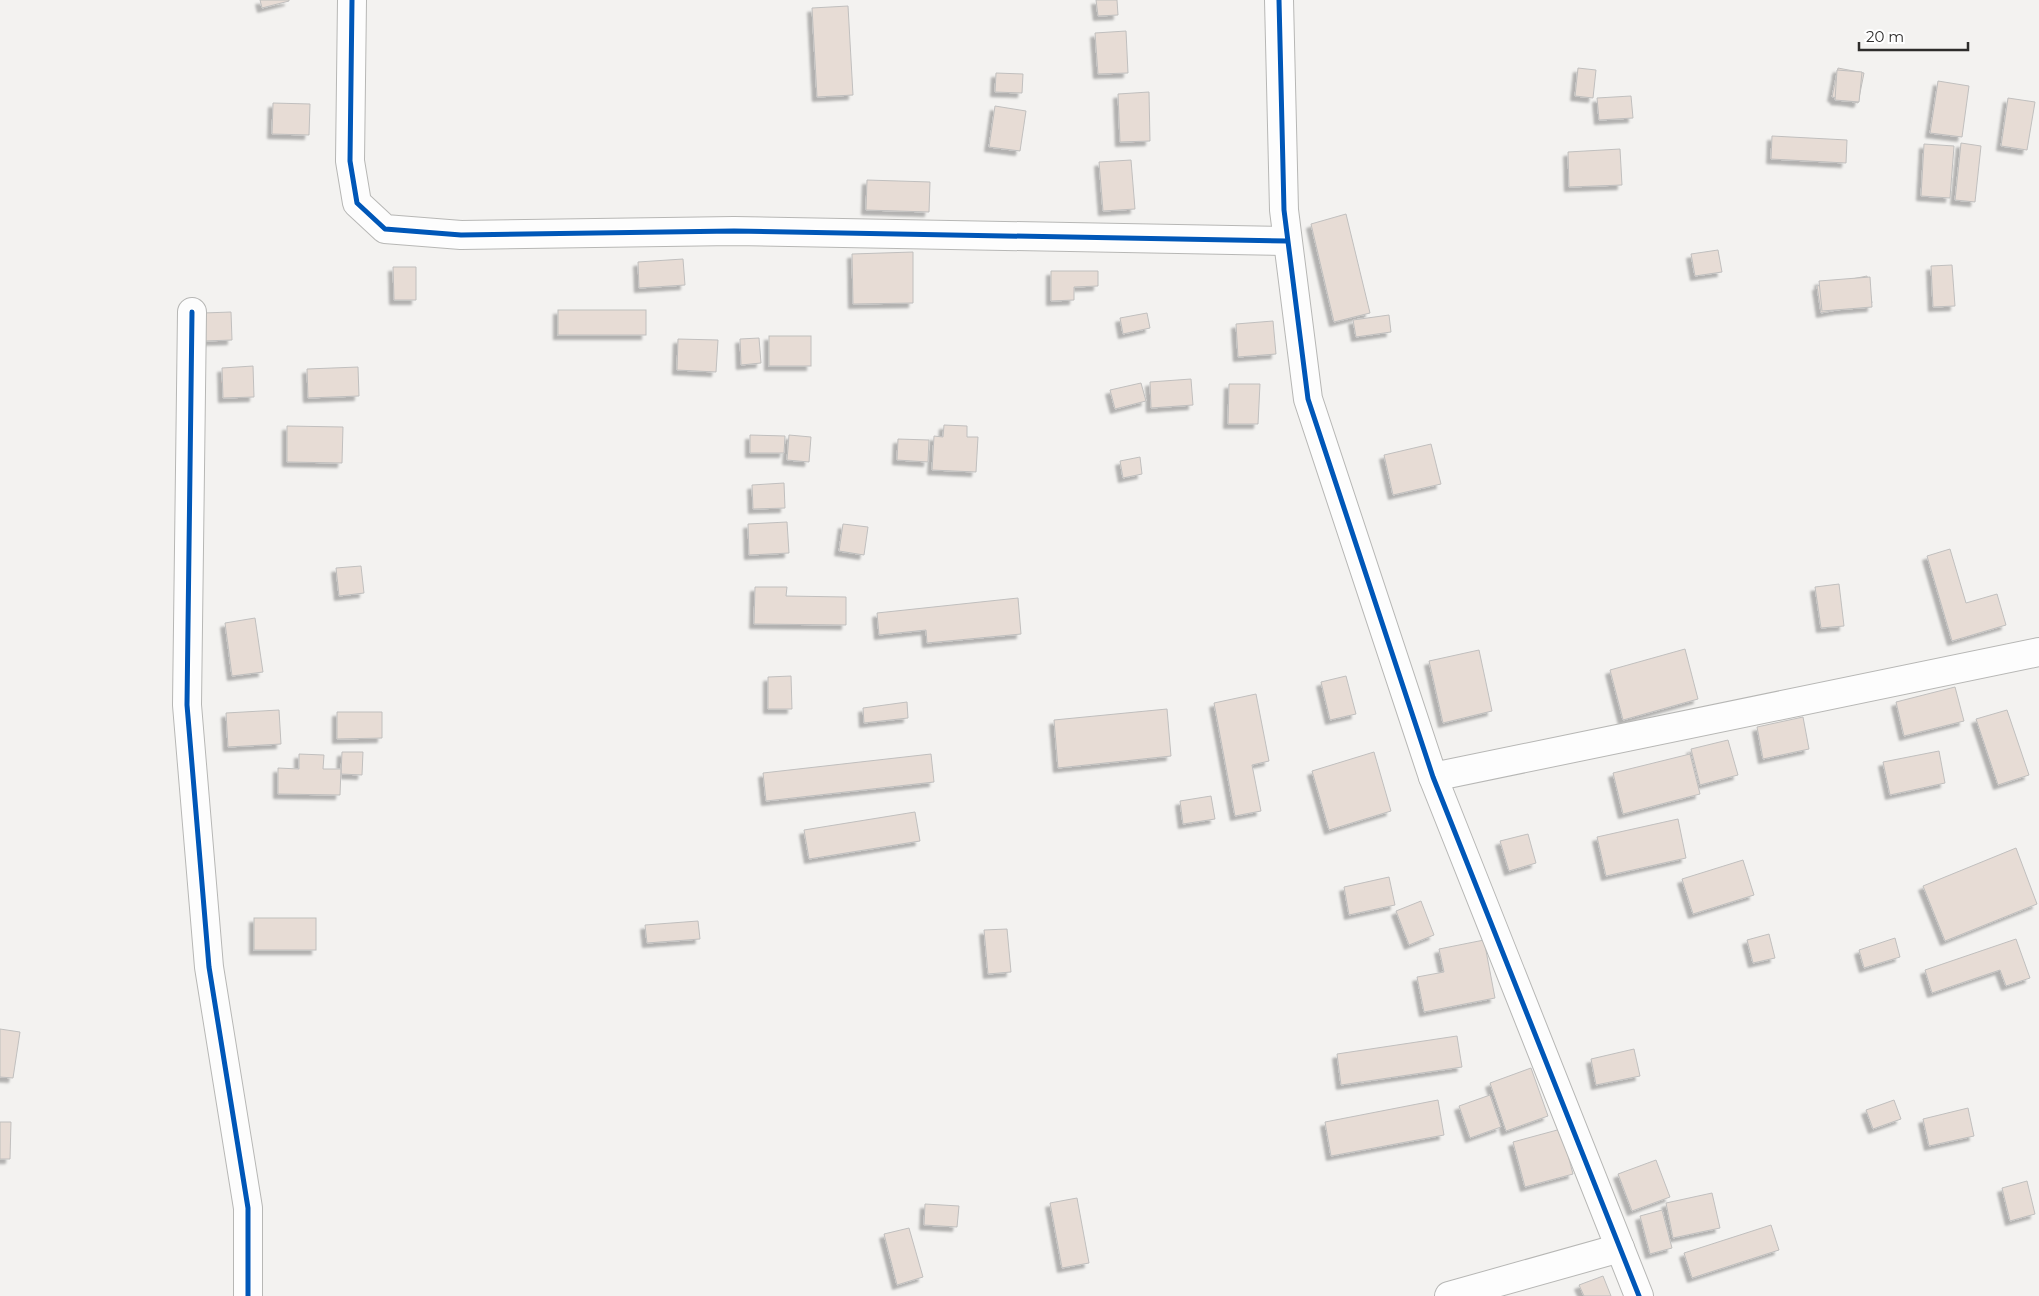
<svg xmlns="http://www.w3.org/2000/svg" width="2039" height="1296" viewBox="0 0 2039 1296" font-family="Montserrat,sans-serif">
  <defs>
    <filter id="shadow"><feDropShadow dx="-4.5" dy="4.5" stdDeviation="1" flood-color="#0004"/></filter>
  </defs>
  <rect width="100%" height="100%" fill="#f3f2f0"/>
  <g fill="#e7dcd5" stroke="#c0bfbe" filter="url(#shadow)">
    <path d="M260 0H289V1L262 8Z"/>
    <path d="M1096 0H1117L1118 15 1098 16Z"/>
    <path d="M848 6 853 95 817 97 812 8Z"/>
    <path d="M1126 31 1128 73 1098 74 1095 33Z"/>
    <path d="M1578 68 1596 70 1593 98 1575 96Z"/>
    <path d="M1838 68 1864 73 1858 103 1832 97Z"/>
    <path d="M1837 70 1862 72 1859 102 1835 100Z"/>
    <path d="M996 73 1023 74 1022 93 995 92Z"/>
    <path d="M1938 81 1969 86 1962 137 1930 133Z"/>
    <path d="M1149 92 1150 141 1120 142 1118 94Z"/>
    <path d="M1631 96 1633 118 1599 120 1597 98Z"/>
    <path d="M2008 98 2035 102 2027 150 2001 146Z"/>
    <path d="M273 103 310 104 309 135 272 134Z"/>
    <path d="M995 106 1026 111 1020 151 989 147Z"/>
    <path d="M1772 136 1847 140 1846 163 1771 159Z"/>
    <path d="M1961 143 1981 146 1975 202 1955 200Z"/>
    <path d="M1924 144 1954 146 1950 198 1921 196Z"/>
    <path d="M1620 149 1622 185 1569 187 1568 152Z"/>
    <path d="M1131 160 1135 209 1103 211 1099 162Z"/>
    <path d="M867 180 930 182 929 212 866 210Z"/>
    <path d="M1346 214 1370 313 1334 322 1311 224Z"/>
    <path d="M1718 250 1722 272 1695 276 1691 254Z"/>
    <path d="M913 252V303L853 304 852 254Z"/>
    <path d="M683 259 685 285 639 288 638 262Z"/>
    <path d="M1952 265 1955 306 1933 307 1931 266Z"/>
    <path d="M393 267H416V300H394Z"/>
    <path d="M1051 271H1098V286L1074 287V300L1051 301Z"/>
    <path d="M1867 276 1872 303 1821 313 1817 286Z"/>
    <path d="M1870 277 1872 307 1822 311 1819 281Z"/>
    <rect x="558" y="310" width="88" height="25"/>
    <path d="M231 312 232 340 204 341 203 313Z"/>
    <path d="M1147 313 1150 328 1123 334 1120 318Z"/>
    <path d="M1389 315 1391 332 1356 337 1353 320Z"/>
    <path d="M1273 321 1276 354 1238 357 1236 324Z"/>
    <rect x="769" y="336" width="42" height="30"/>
    <path d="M759 338 761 363 741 365 740 339Z"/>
    <path d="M678 339 718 340 716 372 677 370Z"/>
    <path d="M253 366 254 397 223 398 222 368Z"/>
    <path d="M358 367 359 396 308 398 307 369Z"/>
    <path d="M1191 379 1193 405 1151 408 1150 382Z"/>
    <path d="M1141 383 1146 401 1115 409 1110 390Z"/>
    <path d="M1229 384H1260L1258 424H1228Z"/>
    <path d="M944 425 967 426V437H978L976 472 932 470 934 436 943 437Z"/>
    <path d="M287 426 343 427 342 463 287 462Z"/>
    <path d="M750 435 785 436 784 453H750Z"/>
    <path d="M789 435 811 437 809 462 787 460Z"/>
    <path d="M898 439 929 440 928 462 897 460Z"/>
    <path d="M1431 444 1441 484 1393 495 1384 455Z"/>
    <path d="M1140 457 1142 474 1123 478 1120 461Z"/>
    <path d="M784 483 785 508 753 509 752 485Z"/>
    <path d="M787 522 789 553 749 555 748 524Z"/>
    <path d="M843 524 868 527 864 555 839 551Z"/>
    <path d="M1950 549 1966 603 1997 594 2006 625 1952 641 1927 556Z"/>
    <path d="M361 566 364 593 339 596 336 568Z"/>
    <path d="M1839 584 1844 626 1821 628 1815 587Z"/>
    <path d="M755 587H787L786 596 846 597V625L754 624Z"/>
    <path d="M1018 598 1021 634 927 643 926 630 879 635 877 613Z"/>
    <path d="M255 618 263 672 232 676 225 623Z"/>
    <path d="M1685 649 1698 699 1623 720 1610 670Z"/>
    <path d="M1479 650 1492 711 1443 723 1429 661Z"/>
    <path d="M791 676 792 709H768V677Z"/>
    <path d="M1346 676 1356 714 1330 720 1321 682Z"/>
    <path d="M1955 687 1964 721 1904 736 1896 702Z"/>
    <path d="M1256 694 1269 761 1252 765 1261 811 1235 816 1214 703Z"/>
    <path d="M907 702 908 718 864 723 863 708Z"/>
    <path d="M1167 709 1171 756 1058 768 1054 720Z"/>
    <path d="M279 710 281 744 228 747 226 713Z"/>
    <path d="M2007 710 2029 775 1998 785 1976 719Z"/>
    <path d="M337 712H382V738L337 739Z"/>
    <path d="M1803 717 1809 749 1763 759 1757 727Z"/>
    <path d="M1728 740 1738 775 1700 785 1691 749Z"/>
    <path d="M1939 751 1945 783 1890 795 1883 762Z"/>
    <path d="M342 752H363L362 775 341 774Z"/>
    <path d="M1374 752 1391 811 1329 830 1312 771Z"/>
    <path d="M299 754 324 755 323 769H341L340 795 278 794V768L299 769Z"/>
    <path d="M931 754 934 782 766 801 763 773Z"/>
    <path d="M1690 754 1700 794 1623 814 1613 773Z"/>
    <path d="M1211 796 1215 819 1183 824 1180 801Z"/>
    <path d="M915 812 920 841 809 859 804 830Z"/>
    <path d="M1678 819 1686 858 1606 876 1597 837Z"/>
    <path d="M1528 834 1536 863 1509 871 1500 841Z"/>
    <path d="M2016 848 2037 904 1945 941 1923 886Z"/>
    <path d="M1743 860 1754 895 1693 914 1682 879Z"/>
    <path d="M1389 877 1395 905 1349 915 1344 887Z"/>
    <path d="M1421 901 1434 935 1409 945 1396 911Z"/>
    <rect x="254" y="918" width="62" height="32"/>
    <path d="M698 921 700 939 647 943 645 925Z"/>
    <path d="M1007 929 1011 972 988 974 984 930Z"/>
    <path d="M1769 934 1775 958 1753 963 1747 940Z"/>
    <path d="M1895 938 1900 957 1864 968 1859 950Z"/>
    <path d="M2016 939 2030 978 2006 986 2000 970 1932 993 1925 970Z"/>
    <path d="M1484 940 1495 998 1424 1012 1417 977 1444 972 1439 949Z"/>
    <path d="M0 1029 20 1032 13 1078 0 1077Z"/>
    <path d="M1457 1036 1462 1067 1341 1085 1337 1054Z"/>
    <path d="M1634 1049 1640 1076 1596 1085 1591 1059Z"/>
    <path d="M1531 1068 1548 1116 1506 1131 1490 1083Z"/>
    <path d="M1490 1095 1501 1127 1470 1138 1459 1106Z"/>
    <path d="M1438 1100 1444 1135 1331 1156 1325 1122Z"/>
    <path d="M1894 1100 1901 1119 1873 1129 1866 1110Z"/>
    <path d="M1968 1108 1974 1136 1929 1146 1923 1119Z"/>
    <path d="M0 1122H11L10 1159H0Z"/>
    <path d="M1561 1129 1573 1174 1525 1187 1513 1142Z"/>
    <path d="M1656 1160 1670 1197 1632 1211 1618 1174Z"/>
    <path d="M2027 1181 2035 1214 2010 1221 2002 1188Z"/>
    <path d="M1712 1193 1720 1228 1673 1238 1666 1203Z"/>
    <path d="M1077 1198 1089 1263 1062 1268 1050 1203Z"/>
    <path d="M925 1204 959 1206 957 1227 924 1225Z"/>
    <path d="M1662 1210 1672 1248 1650 1254 1640 1216Z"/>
    <path d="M1771 1225 1779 1250 1692 1278 1684 1253Z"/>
    <path d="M909 1228 923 1277 897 1285 884 1234Z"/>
    <path d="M1603 1276 1611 1296H1584L1579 1285Z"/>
  </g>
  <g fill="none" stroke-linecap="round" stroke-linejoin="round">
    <g stroke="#b7b7b5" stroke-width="30">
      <g id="street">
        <path d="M352 0 350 161 357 203 385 229 461 235 734 231 1287 241"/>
        <path d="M1279 0 1284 210 1308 399 1433 777 1639 1296"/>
        <path d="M192 312 187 705 209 967 248 1208V1296"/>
        <path d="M1433 777 2039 652"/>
        <path d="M1449 1296 1620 1248"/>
      </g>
    </g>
    <use href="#street" stroke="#fdfdfd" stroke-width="28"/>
    <g stroke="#fff" stroke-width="8">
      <g id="cycleway">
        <path d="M352 0 350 161 357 203 385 229 461 235 734 231 1287 241"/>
        <path d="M1279 0 1284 210 1308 399 1433 777 1639 1296"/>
        <path d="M192 312 187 705 209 967 248 1208V1296"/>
      </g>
    </g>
    <use href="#cycleway" stroke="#0057b8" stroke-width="5"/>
  </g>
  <path d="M1859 42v8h109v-8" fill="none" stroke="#2d2c2b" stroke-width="2.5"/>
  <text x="1866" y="42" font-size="15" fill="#2d2c2b" stroke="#ffffff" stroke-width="4" paint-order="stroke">20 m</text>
</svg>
